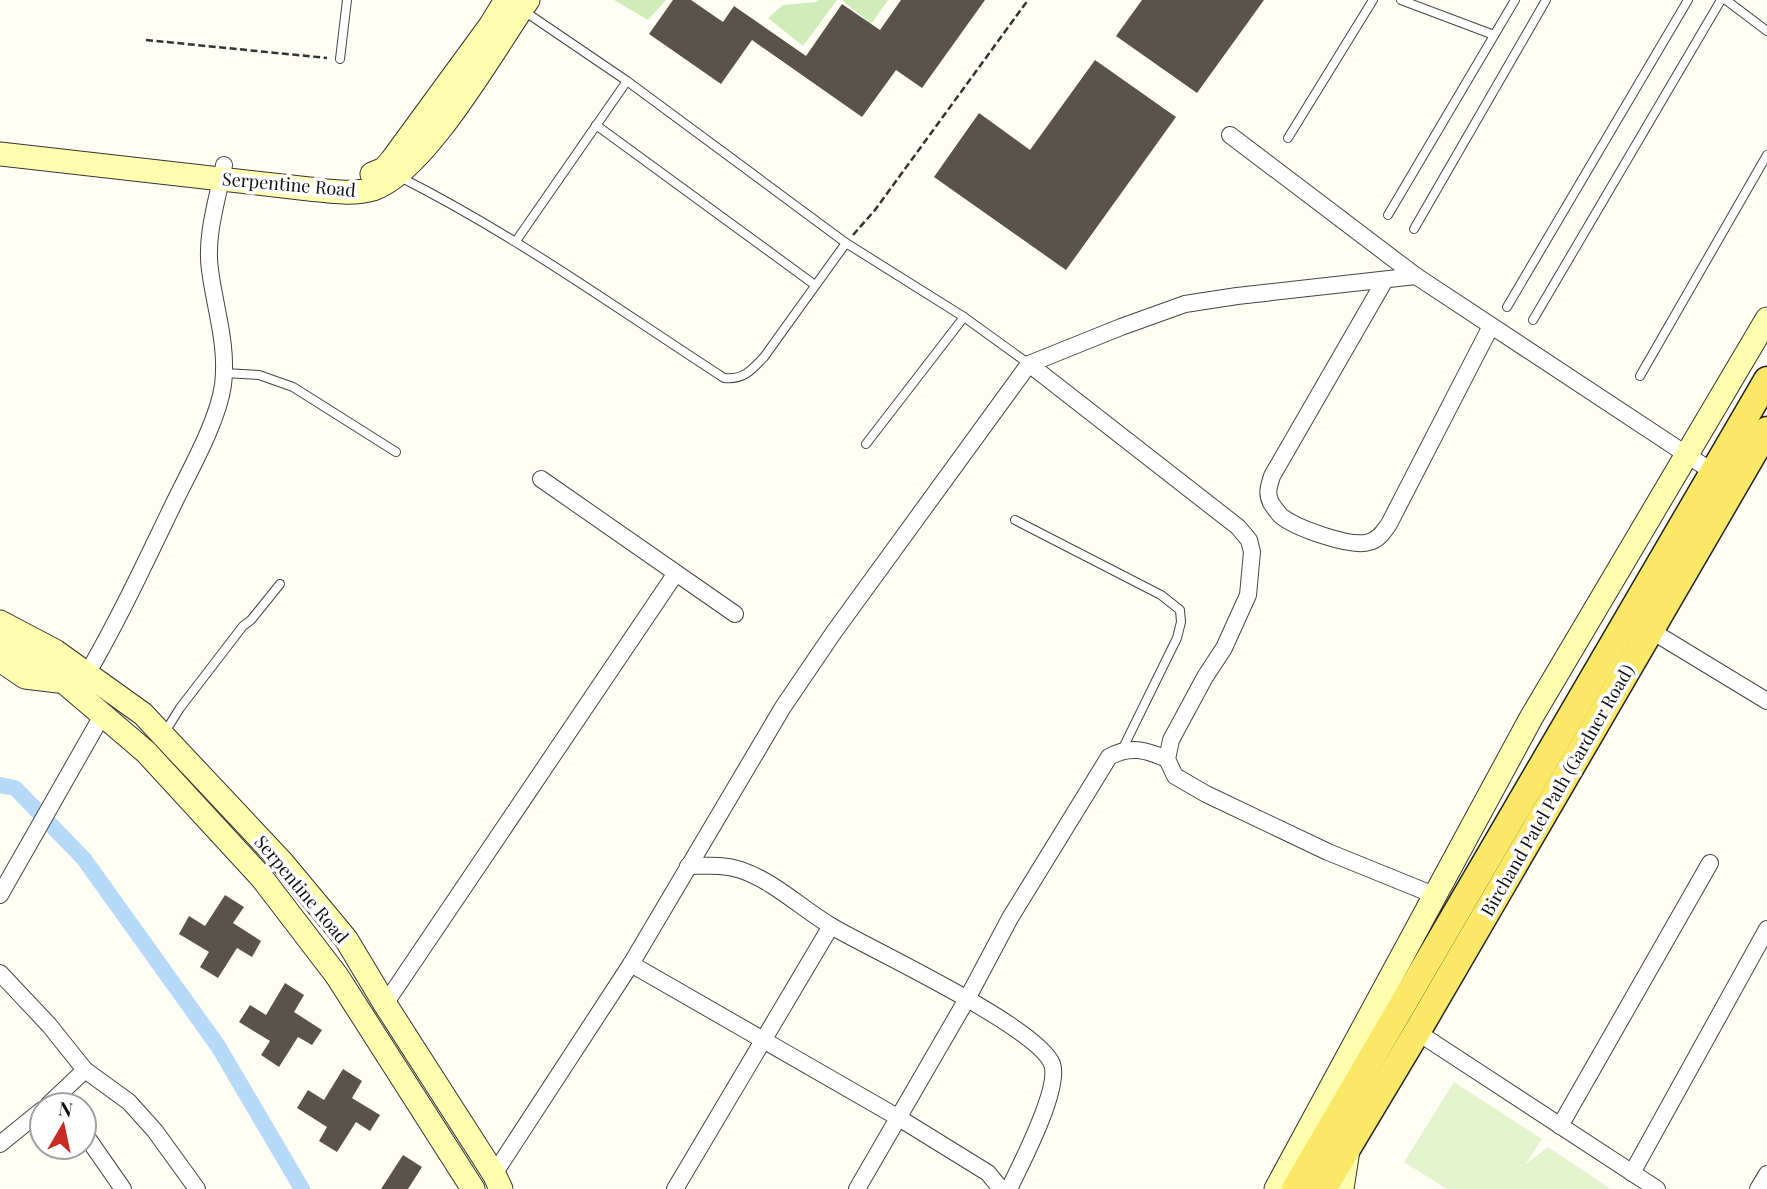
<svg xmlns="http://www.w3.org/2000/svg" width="1767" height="1189" viewBox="0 0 1767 1189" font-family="'Playfair Display',serif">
  <rect width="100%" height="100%" fill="#fffef4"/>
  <g fill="#d0ecbb">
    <path d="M614 0H666L648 20Z"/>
    <path d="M819 0H837L803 46 768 18 783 5 816 2Z"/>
    <path d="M842 0H888L871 24Z"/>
  </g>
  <path fill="#e2f3ce" d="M1454 1082 1542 1139 1525 1165 1548 1147 1611 1189H1447L1404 1162Z"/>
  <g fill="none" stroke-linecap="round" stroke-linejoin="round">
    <path stroke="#b7d9f8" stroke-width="16" d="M0 785 15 788 84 859 218 1046 302 1189"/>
  </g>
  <g fill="#5a534c">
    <path d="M673 0H691L723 22 734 6 806 56 842 4 880 30 901 0H985L922 88 896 70 862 117 752 40 721 84 649 34Z"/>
    <path d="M1142 0H1264L1197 93 1116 36Z"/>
    <path d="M1095 60 1176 117 1066 270 934 177 979 113 1030 150Z"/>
    <path d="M225 895 244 907 233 923 261 941 252 957 237 948 218 978 200 967 209 952 179 934 189 916 205 926Z"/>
    <path d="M285 983 304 995 294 1012 322 1030 312 1045 298 1037 279 1067 261 1055 270 1041 239 1022 250 1005 266 1015Z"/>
    <path d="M343 1069 362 1081 352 1098 380 1115 370 1131 356 1122 337 1152 319 1141 327 1127 297 1108 308 1090 324 1100Z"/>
    <path d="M403 1155 422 1167 408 1189H381Z"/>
  </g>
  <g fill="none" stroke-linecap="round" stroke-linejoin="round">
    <g stroke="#444" stroke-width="10">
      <g id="lane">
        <path d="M1401 0 1494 35"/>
        <path d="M1726 0 1767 31"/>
        <path d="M524 11 627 81 846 243 964 317 1029 364"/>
        <path d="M340 59 347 0"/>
        <path d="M596 125 815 285"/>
        <path d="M1288 138 1373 0"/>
        <path d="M400 177C515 235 616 308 724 378 743 380 751 371 764 357L846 243"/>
        <path d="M1388 215 1515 0"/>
        <path d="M1414 229 1546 0"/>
        <path d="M516 241 627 81"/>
        <path d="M1507 307 1688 0"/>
        <path d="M1533 320 1721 0"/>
        <path d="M223 373 259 375 293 387 396 452"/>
        <path d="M1640 376 1767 155"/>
        <path d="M866 444 964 317"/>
        <path d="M1015 520 1161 595 1180 610 1181 622 1177 638 1122 750"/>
        <path d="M165 732 180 708 243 626 251 620 280 584"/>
      </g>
    </g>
    <g stroke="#444" stroke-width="18">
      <g id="street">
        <path d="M1230 135 1416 276"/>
        <path d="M1385 280 1272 476C1269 486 1266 493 1271 503 1273 506 1278 513 1281 516 1296 528 1351 548 1369 542 1379 540 1384 531 1389 524L1491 326"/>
        <path d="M1029 364 1238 527 1249 540 1252 552 1248 595 1224 648 1205 677 1171 740 1167 759 1175 776 1206 794 1328 852 1434 895"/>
        <path d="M541 479 735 614"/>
        <path d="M1650 630 1767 701"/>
        <path d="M87 674C119 619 146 561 174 503 190 470 218 421 223 385 228 345 215 309 210 270 205 235 218 198 224 165"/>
        <path d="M688 866C706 866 723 864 741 870 775 882 801 908 831 926 872 950 1038 1027 1052 1064 1061 1088 1021 1164 1009 1189"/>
        <path d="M0 895 103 714"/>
        <path d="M631 964 899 1118 988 1173 1001 1189"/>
        <path d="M0 973 49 1025 85 1070 129 1102 155 1131 197 1189"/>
        <path d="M385 1004 676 573"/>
        <path d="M1417 1032 1657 1189"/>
        <path d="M48 1105 85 1070"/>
        <path d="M1560 1126 1710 863"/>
        <path d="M84 1133 123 1189"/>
        <path d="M0 1144 42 1110"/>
        <path d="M1632 1173 1767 929"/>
        <path d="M494 1174 631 964 783 707 834 632 1029 364 1121 327 1185 304 1237 296 1416 276 1713 472"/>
        <path d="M675 1189 831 926"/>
        <path d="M857 1189 967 999 1010 918 1109 757C1130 745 1146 750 1167 759"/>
        <path d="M1758 1189 1767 1174"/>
      </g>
    </g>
    <g stroke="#333" stroke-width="25">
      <g id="secondary">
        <path d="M0 154 309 189C329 191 353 195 373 189 425 172 495 47 528 0"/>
        <path d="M372 174 384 169 392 160 490 26 506 0"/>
        <path d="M0 622 55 651 143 714 282 862 346 939 385 1004 494 1174 501 1189"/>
        <path d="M0 642 64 682 146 752 262 878 337 976 473 1189"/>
        <path d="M0 660 25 677 58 681"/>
        <path d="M1276 1189 1531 718 1767 319"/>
        <path d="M1342 1189 1348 1150"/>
      </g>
    </g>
    <g stroke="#222" stroke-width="29">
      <g id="primary">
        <path d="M1295 1189 1767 380"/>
        <path d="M1323 1189 1417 1032 1767 430"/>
      </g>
    </g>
    <g stroke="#333" stroke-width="2.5" stroke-dasharray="7 3.5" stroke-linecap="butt">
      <path d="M146 40 327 58"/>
      <path d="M853 235 875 210 1028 0"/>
    </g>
    <use href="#lane" stroke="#fff" stroke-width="8"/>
    <use href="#street" stroke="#fff" stroke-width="16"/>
    <use href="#secondary" stroke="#fffeaf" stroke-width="23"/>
    <use href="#primary" stroke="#fce867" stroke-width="26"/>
  </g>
  <g text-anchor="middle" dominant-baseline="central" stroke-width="7" stroke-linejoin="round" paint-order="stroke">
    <g font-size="18" fill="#111" stroke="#fff">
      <text transform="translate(289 184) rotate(5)">Serpentine Road</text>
      <text transform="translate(1557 790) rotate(-60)">Birchand Patel Path (Gardner Road)</text>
      <text transform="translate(302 889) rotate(50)">Serpentine Road</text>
    </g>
  </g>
  <g transform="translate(63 1126) rotate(9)"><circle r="33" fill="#ffffff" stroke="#a0a0a0" stroke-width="2"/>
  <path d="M0-5L12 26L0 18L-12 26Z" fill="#c72b22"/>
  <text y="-10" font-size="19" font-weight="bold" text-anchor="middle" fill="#111111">N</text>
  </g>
</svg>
